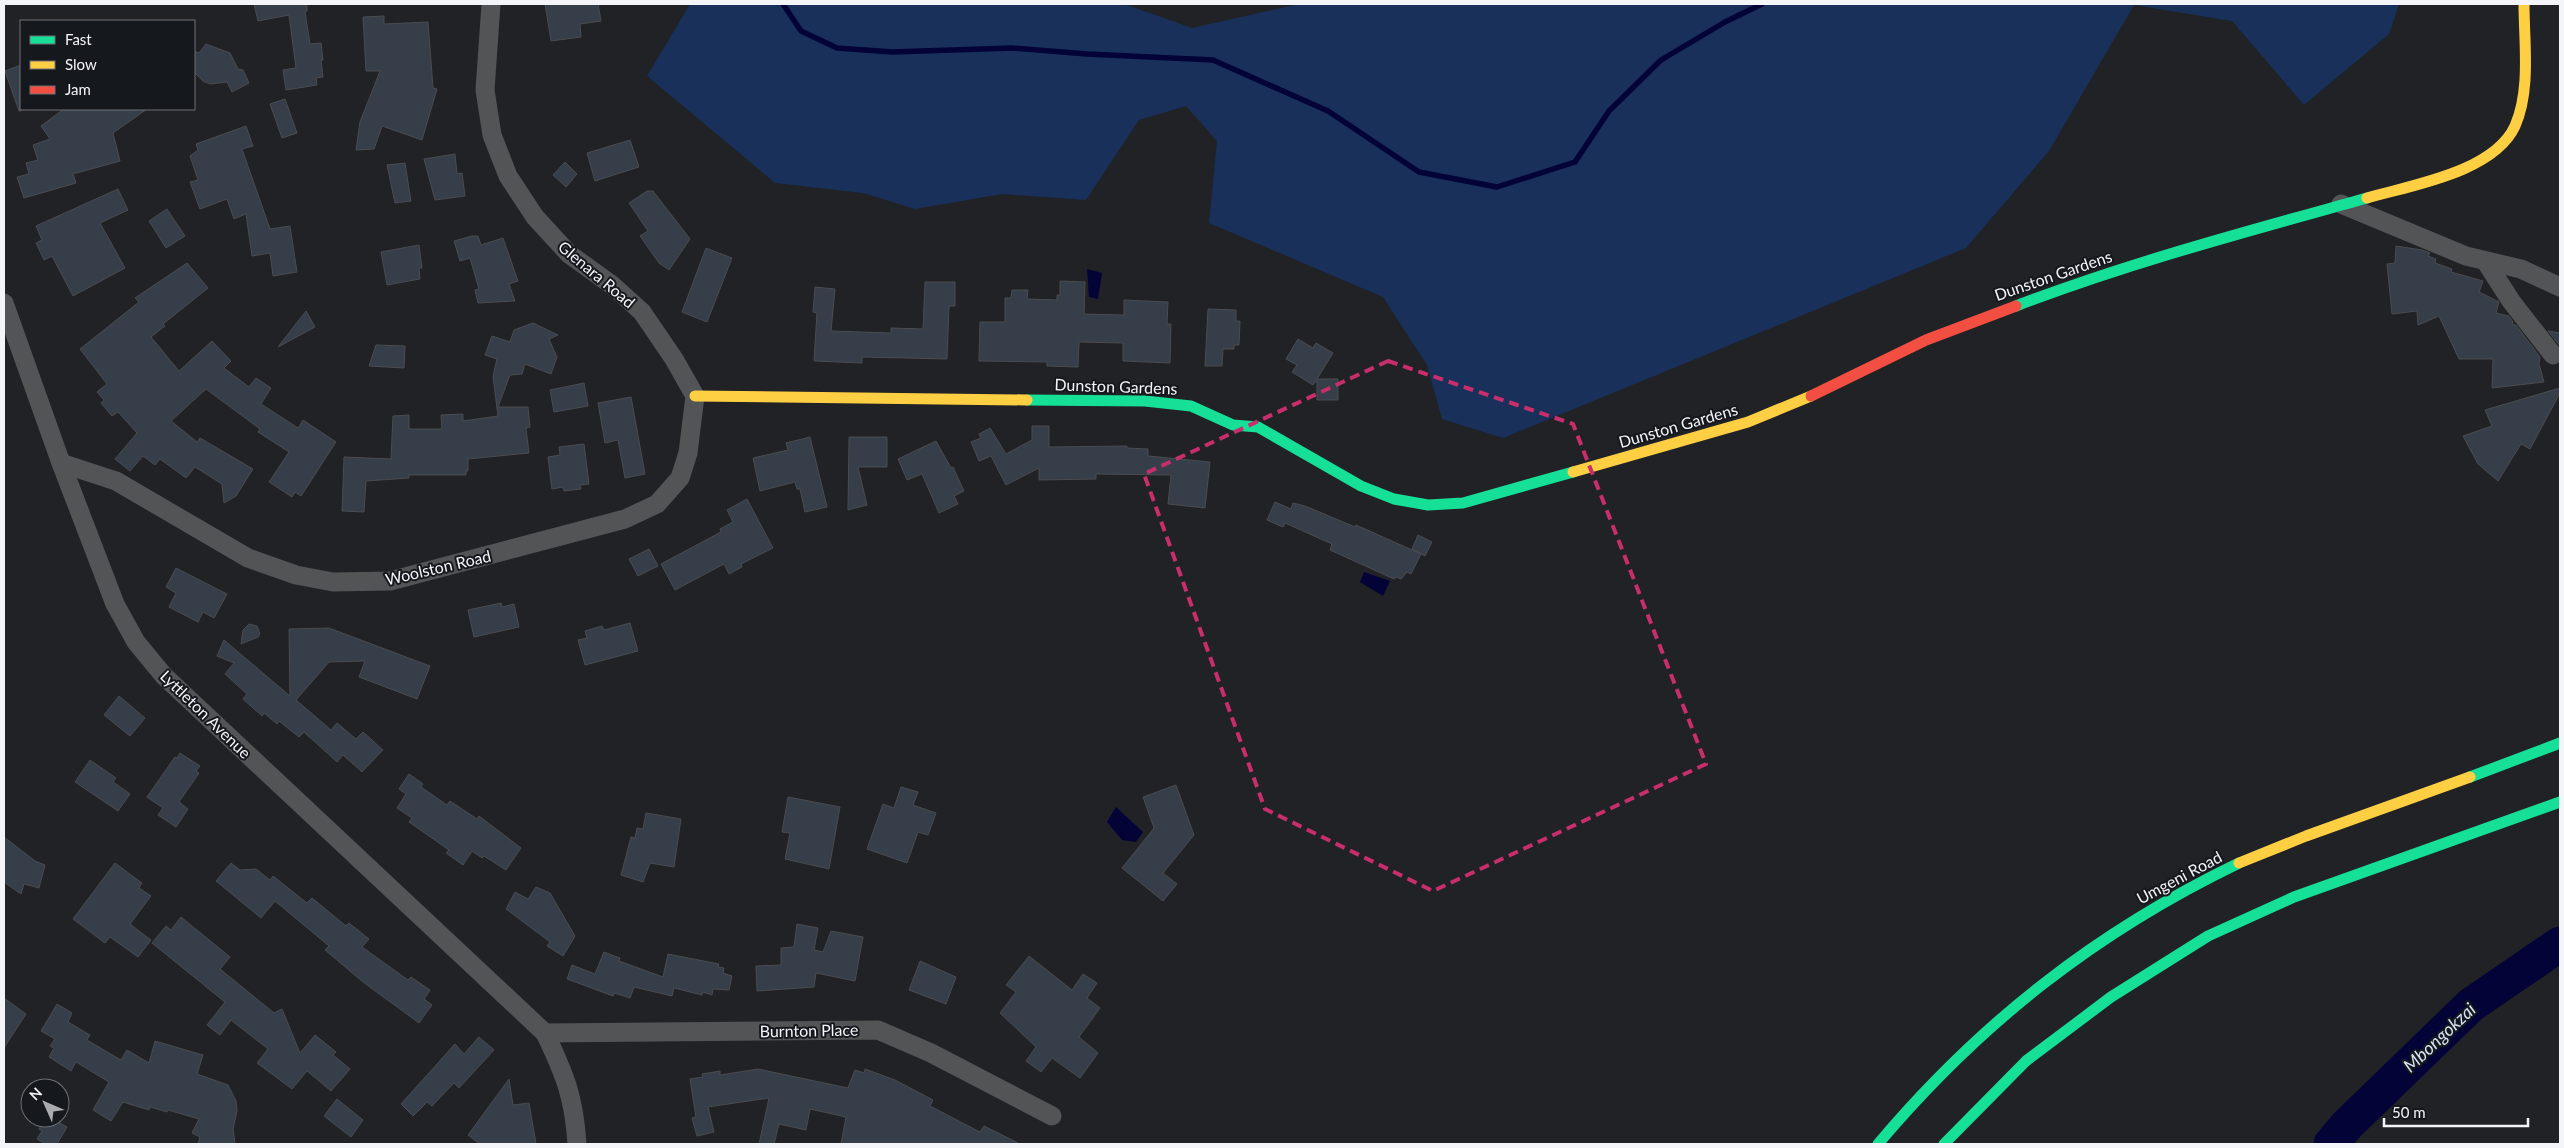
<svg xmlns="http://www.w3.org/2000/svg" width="2564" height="1148" viewBox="0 0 2564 1148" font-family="Lato,sans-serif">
  <rect width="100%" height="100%" fill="#202225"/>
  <path fill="#19305a" d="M690 4H1124L1192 28 1299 4H2399L2389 34 2304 105 2232 21 2134 5 2049 151 1966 248 1503 438 1442 419 1427 365 1383 297 1209 223 1217 141 1186 106 1139 120 1086 200 1002 194 915 209 863 193 775 183 647 76Z"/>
  <g fill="#030338">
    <path d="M1087 269 1102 273 1098 299 1089 297Z"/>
    <path d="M1364 572 1390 581 1383 596 1360 582Z"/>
    <path d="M1116 807 1143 832 1136 842 1122 840 1107 822Z"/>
  </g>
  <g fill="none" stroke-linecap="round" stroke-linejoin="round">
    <path stroke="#030338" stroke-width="5.5" d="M783 4 801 31 837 48 892 52 1012 48 1087 54 1213 60 1328 111 1419 172 1497 187 1575 162 1609 111 1661 60 1725 22 1762 4"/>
    <path stroke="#030338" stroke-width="35" d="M2331 1144 2347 1125 2471 1005 2560 944"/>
  </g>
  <g fill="#363e4a" stroke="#4a4c4f">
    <path d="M254 4H307V11L305 12 310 44 321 43 323 60H321L323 77 316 78 317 85 286 90 283 70 296 68 289 15 258 21Z"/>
    <path d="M545 4H598L601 21 580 24 581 37 551 41Z"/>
    <path d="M384 16V24L428 22 433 88 437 89 422 140 382 126 374 149 356 150 360 122 380 71H366L363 17Z"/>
    <path d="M206 44 230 53 238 69 243 70 249 83 232 92 227 82 210 84 203 81 194 72V51L199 53Z"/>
    <path d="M21 65V111H19L5 71Z"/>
    <path d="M285 99 297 133 282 138 270 104Z"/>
    <path d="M64 109H147L113 133 120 161 73 174 76 183 24 198 17 177 29 174 26 163 38 160 33 145 50 139 41 126Z"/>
    <path d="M246 126 253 146 242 149 270 229 290 226 297 272 273 276 270 253 252 256 246 214 234 219 227 199 200 209 190 182 198 180 190 156 198 150 196 144Z"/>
    <path d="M630 140 639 167 595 181 587 153Z"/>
    <path d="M455 154 457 174 462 173 465 196 435 200 424 159Z"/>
    <path d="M565 162 577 174 566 187 553 175Z"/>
    <path d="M405 163 411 201 395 203 387 165Z"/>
    <path d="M118 189 128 210 100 223 125 268 73 296 52 256 44 260 36 243 42 240 36 226Z"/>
    <path d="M647 191H653L690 239 669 270 659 263 640 236 648 231 629 203Z"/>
    <path d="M167 209 185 236 166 248 149 221Z"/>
    <path d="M472 236H478L481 245 503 238 518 281 509 284 515 301 478 303 475 290 479 289 470 258 460 261 454 241Z"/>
    <path d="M419 245 422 268H419L420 279 387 285 381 252Z"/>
    <path d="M2396 246 2422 250 2430 253 2428 256 2436 259 2435 263 2452 269 2451 272 2483 281 2479 292 2499 302 2496 313 2509 316 2513 322 2512 325H2516L2540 357 2539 364 2544 382 2492 388 2493 359H2459L2439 316 2418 325 2417 311 2392 314 2387 264 2395 263Z"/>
    <path d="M706 248 732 258 707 322 682 312Z"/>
    <path d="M187 263 208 288 163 324 165 326 151 337 179 371 212 341 231 361 224 368 249 387 256 378 271 388 261 404 298 428 303 420 336 442 301 496 295 492 292 497 269 482 289 452 258 432 260 429 206 389 171 421 197 442 200 438 253 469 236 496 224 503 222 484 195 467 186 478 160 459 155 465 143 456 130 471 115 459 137 433 118 412 112 416 101 403 104 400 97 392 107 384 80 349 139 302 135 298Z"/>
    <path d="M1060 281 1085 282 1084 314 1124 315V300L1168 302 1167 324H1171L1170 363 1123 361V343L1079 342 1078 367 1047 366V362L979 361 980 322H1005V298H1011L1012 290H1028L1027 299 1057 300V295H1060Z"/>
    <path d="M925 282H955V306H949L947 359 862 357V363L814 361 817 313 813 312 815 287 835 289 831 331 891 333V328L923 329Z"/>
    <path d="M1208 309 1236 310V321H1240L1239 345H1234V349H1223L1222 366H1205Z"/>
    <path d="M306 311 315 327 278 347Z"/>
    <path d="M533 323 558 335 549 339 557 357 551 374 525 364 522 374 510 375 498 407H528L530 427 526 428 529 453 468 459V471H466V475H409V478L366 481 364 512 342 511 344 457 391 459 393 416 409 415V429H442L441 415 463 414V421L498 416 493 376 497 359 485 355 492 336 510 342 514 330Z"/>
    <path d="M2548 331 2560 333V346Z"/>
    <path d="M1298 339 1313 348 1316 343 1333 353 1317 379H1338V400H1317V380L1313 385 1292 372 1297 365 1286 359Z"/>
    <path d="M376 345 405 346 404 368 369 366Z"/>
    <path d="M584 383 588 406 554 412 550 390Z"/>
    <path d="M2560 388V393L2530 449 2521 444 2498 481 2478 464 2463 436 2492 426 2485 410Z"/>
    <path d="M631 397 645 474 625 478 618 440 605 443 598 403Z"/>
    <path d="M1032 426H1049V447L1127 446V448L1148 449V456L1210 462 1205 508 1168 504 1171 475 1096 474V479L1039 480V468L1006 485 991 456 979 461 971 442 981 438 979 434 990 428 1006 454 1032 440Z"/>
    <path d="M810 437 827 507 805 512 800 489H797L795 482 760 491 753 458 788 450 786 443Z"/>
    <path d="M849 437H887V467H858L867 505 848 510Z"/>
    <path d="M936 441 951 468 953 467 964 491 954 496 958 504 939 513 922 474 907 480 898 459Z"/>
    <path d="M584 444 589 484 580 485 581 489 564 491 563 487 552 489 548 457 560 455 559 447Z"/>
    <path d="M747 499 773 548 741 564 742 567 729 574 724 564 675 590 661 564 721 532 720 529 733 522 727 510Z"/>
    <path d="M1275 502 1291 509 1293 503 1305 506 1355 527 1356 525 1421 554 1411 574 1407 572 1401 579 1396 577 1394 579 1330 550 1332 544 1285 523 1283 527 1267 520Z"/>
    <path d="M1418 535 1432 542 1425 556 1412 549Z"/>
    <path d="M649 549 658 566 638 576 629 559Z"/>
    <path d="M176 568 227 594 214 618 203 612 198 622 169 607 176 593 166 587Z"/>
    <path d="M501 603 502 607 514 604 519 627 474 637 468 610Z"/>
    <path d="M630 623 638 651 585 665 578 640 587 638 585 631 602 626 604 630Z"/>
    <path d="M249 624 257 626 260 634 258 637 241 644 243 630Z"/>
    <path d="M329 628 430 666 417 699 359 677 365 661 329 662 296 700 331 730 337 723 356 739 363 732 383 750 362 772 343 755 337 762 304 732 299 737 279 721 277 724 264 713 262 716 243 699 247 694 225 674 234 663 217 656 224 640 290 696 289 629Z"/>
    <path d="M119 696 145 718 130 736 104 715Z"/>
    <path d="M180 753 200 766 196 771 199 773 179 802 188 809 176 827 158 815 163 808 147 797 175 757 177 758Z"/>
    <path d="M90 760 116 778 113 782 130 794 118 811 75 782Z"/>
    <path d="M409 774 423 784 421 787 447 805 450 801 477 819 479 816 521 848 506 870 484 856 482 858 472 851 463 865 446 853 449 850 409 822 412 818 397 808 406 794 399 789Z"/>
    <path d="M1176 785 1194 835 1163 873 1177 884 1163 901 1122 868 1154 828 1143 797Z"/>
    <path d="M901 787 918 792 913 805 936 813 928 835 918 832 907 863 867 849 883 804 894 808Z"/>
    <path d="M788 797 840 807 829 869 785 859 790 833 782 832Z"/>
    <path d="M646 813 681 819 674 867 650 863 643 882 621 875 631 837 635 838 637 828 643 829Z"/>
    <path d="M4 837 35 861 45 865 39 888 24 884 21 894 4 882Z"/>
    <path d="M115 863 142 883 139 888 151 896 130 924 151 940 138 957 110 937 105 943 73 919Z"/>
    <path d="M231 863 240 870 256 869 270 880 273 876 307 903 312 898 346 926 349 923 369 939 362 947 408 980 411 977 430 990 424 999 432 1005 419 1023 363 982 325 950 329 946 275 901 261 918 216 881Z"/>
    <path d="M536 887 550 893 575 936 563 956 547 946 550 942 506 909 515 892 528 899Z"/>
    <path d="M181 917 230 957 220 969 274 1013 282 1009 300 1053 315 1035 336 1052 333 1055 350 1069 331 1091 307 1071 292 1089 257 1063 268 1049 231 1020 220 1035 207 1025 225 1002 152 943 166 926 171 930Z"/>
    <path d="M797 924 818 928 814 950 823 952 831 931 863 937 855 981 816 973 814 987 757 991 756 966 781 965V948L794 947Z"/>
    <path d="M604 952 620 958 619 961 663 977 668 954 719 964 718 967 724 968 723 973 732 976 729 990 713 989 712 995 703 992 702 995 674 988 672 996 634 987 630 998 614 993 613 996 567 979 572 965 595 974Z"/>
    <path d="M1029 956 1072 990 1083 974 1097 983 1087 998 1100 1008 1079 1037 1098 1053 1080 1078 1052 1058 1041 1072 1026 1061 1036 1047 1000 1013 1016 992 1006 985Z"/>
    <path d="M920 961 956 977 946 1004 909 990Z"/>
    <path d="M4 998 26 1014 4 1048Z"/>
    <path d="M57 1004 72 1013 68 1022 90 1035 87 1040 121 1060 127 1050 149 1063 155 1041 203 1055 197 1074 228 1085 236 1101 237 1111 233 1129 235 1144H198L200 1137 192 1133 199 1119 168 1110 167 1112 150 1107 149 1110 123 1102 111 1121 93 1110 109 1082 76 1062 71 1071 49 1057 54 1048 50 1046 55 1039 41 1031Z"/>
    <path d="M479 1037 494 1050 459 1088 454 1083 432 1106 427 1102 413 1116 401 1104 455 1044 464 1054Z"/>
    <path d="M758 1069 848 1088 855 1070 864 1073 865 1069 895 1080 933 1100 930 1106 980 1132 984 1126 1020 1144H841L846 1117 810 1109 806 1130 779 1124 774 1144H759L769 1098 708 1107 714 1132 697 1136 692 1118 696 1117 690 1079 703 1077 702 1074 720 1071V1075Z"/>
    <path d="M509 1079 513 1105 529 1103 536 1144H480L468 1135Z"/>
    <path d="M337 1099 363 1120 351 1137 324 1116Z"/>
    <path d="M45 1118H51L67 1127 57 1144H45L37 1139 42 1131 39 1129Z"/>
  </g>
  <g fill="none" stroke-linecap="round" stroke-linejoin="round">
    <g stroke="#535456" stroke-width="19">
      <path d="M2341 204 2466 256 2521 269 2560 287"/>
      <path d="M2486 262 2511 301 2553 355"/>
      <path d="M4 303 61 463 115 604 136 642 164 676 545 1033C565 1075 574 1097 577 1144"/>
      <path d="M61 463 116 481 248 558 296 575 333 582 390 581 625 519 657 504 680 478 688 453 695 396 674 359 642 312 612 285 569 254 535 217 508 176 492 135 485 90 491 4"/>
      <path d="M545 1033 878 1030 931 1053 1052 1116"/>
    </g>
    <g stroke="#16e098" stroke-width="11">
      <path d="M2016 306C2131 262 2249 231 2367 198"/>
      <path d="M1027 400 1145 401 1191 406 1233 425 1258 427 1361 486 1394 499 1428 505 1463 503 1573 472"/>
      <path d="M2470 777 2560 743"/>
      <path d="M1878 1144C1980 1023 2096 932 2239 863"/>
      <path d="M1944 1144 2026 1061 2111 997 2208 936 2294 897 2560 802"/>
    </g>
    <g stroke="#ffcf43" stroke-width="11">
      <path d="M2367 198C2412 185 2494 172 2515 126 2531 90 2524 42 2524 4"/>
      <path d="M695 396 1027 400"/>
      <path d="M1573 472 1748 422 1811 396"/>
      <path d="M2239 863 2306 836 2470 777"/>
    </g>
    <path stroke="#f24e42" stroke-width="11" d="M1811 396 1926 340 2016 306"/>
  </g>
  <path fill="none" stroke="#c72e6b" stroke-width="4" stroke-dasharray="10 6" stroke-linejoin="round" d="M1388 361 1573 424 1706 764 1433 891 1265 809 1144 474Z"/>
  <g text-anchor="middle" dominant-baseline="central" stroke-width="4" stroke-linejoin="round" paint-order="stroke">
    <g font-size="16" fill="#f3f5f9" stroke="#15181d">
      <text transform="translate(597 274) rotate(40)">Glenara Road</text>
      <text transform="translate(2053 275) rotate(-19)">Dunston Gardens</text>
      <text transform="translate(1116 386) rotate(2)">Dunston Gardens</text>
      <text transform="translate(1678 425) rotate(-16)">Dunston Gardens</text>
      <text transform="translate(438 567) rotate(-13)">Woolston Road</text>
      <text transform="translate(206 714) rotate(44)">Lyttleton Avenue</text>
      <text transform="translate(2179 877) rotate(-28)">Umgeni Road</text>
      <text transform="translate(809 1030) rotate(-1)">Burnton Place</text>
    </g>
    <g font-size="18" font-style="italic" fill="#d8e3f6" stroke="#15181d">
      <text transform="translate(2439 1037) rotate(-43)">Mbongokzai</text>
    </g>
  </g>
  <rect width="2564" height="1148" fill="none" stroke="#f3f5f9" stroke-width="10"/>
  <rect x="20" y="20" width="175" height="90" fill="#15181d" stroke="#6e7075"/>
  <rect x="30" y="36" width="25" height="8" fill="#16e098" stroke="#6e7075"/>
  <text x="65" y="45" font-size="15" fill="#f3f5f9">Fast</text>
  <rect x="30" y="61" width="25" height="8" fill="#ffcf43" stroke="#6e7075"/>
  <text x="65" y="70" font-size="15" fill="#f3f5f9">Slow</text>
  <rect x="30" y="86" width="25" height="8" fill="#f24e42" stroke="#6e7075"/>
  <text x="65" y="95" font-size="15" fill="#f3f5f9">Jam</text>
  <g transform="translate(45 1103) rotate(315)"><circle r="24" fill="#15181d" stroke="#6e7075"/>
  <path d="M0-4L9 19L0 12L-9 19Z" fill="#a9abaf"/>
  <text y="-8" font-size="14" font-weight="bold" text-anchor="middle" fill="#f3f5f9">N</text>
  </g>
  <path d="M2384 1118v8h144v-8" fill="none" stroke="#f3f5f9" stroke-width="2.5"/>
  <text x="2392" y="1118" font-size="15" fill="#f3f5f9" stroke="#15181d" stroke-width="4" paint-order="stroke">50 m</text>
</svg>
